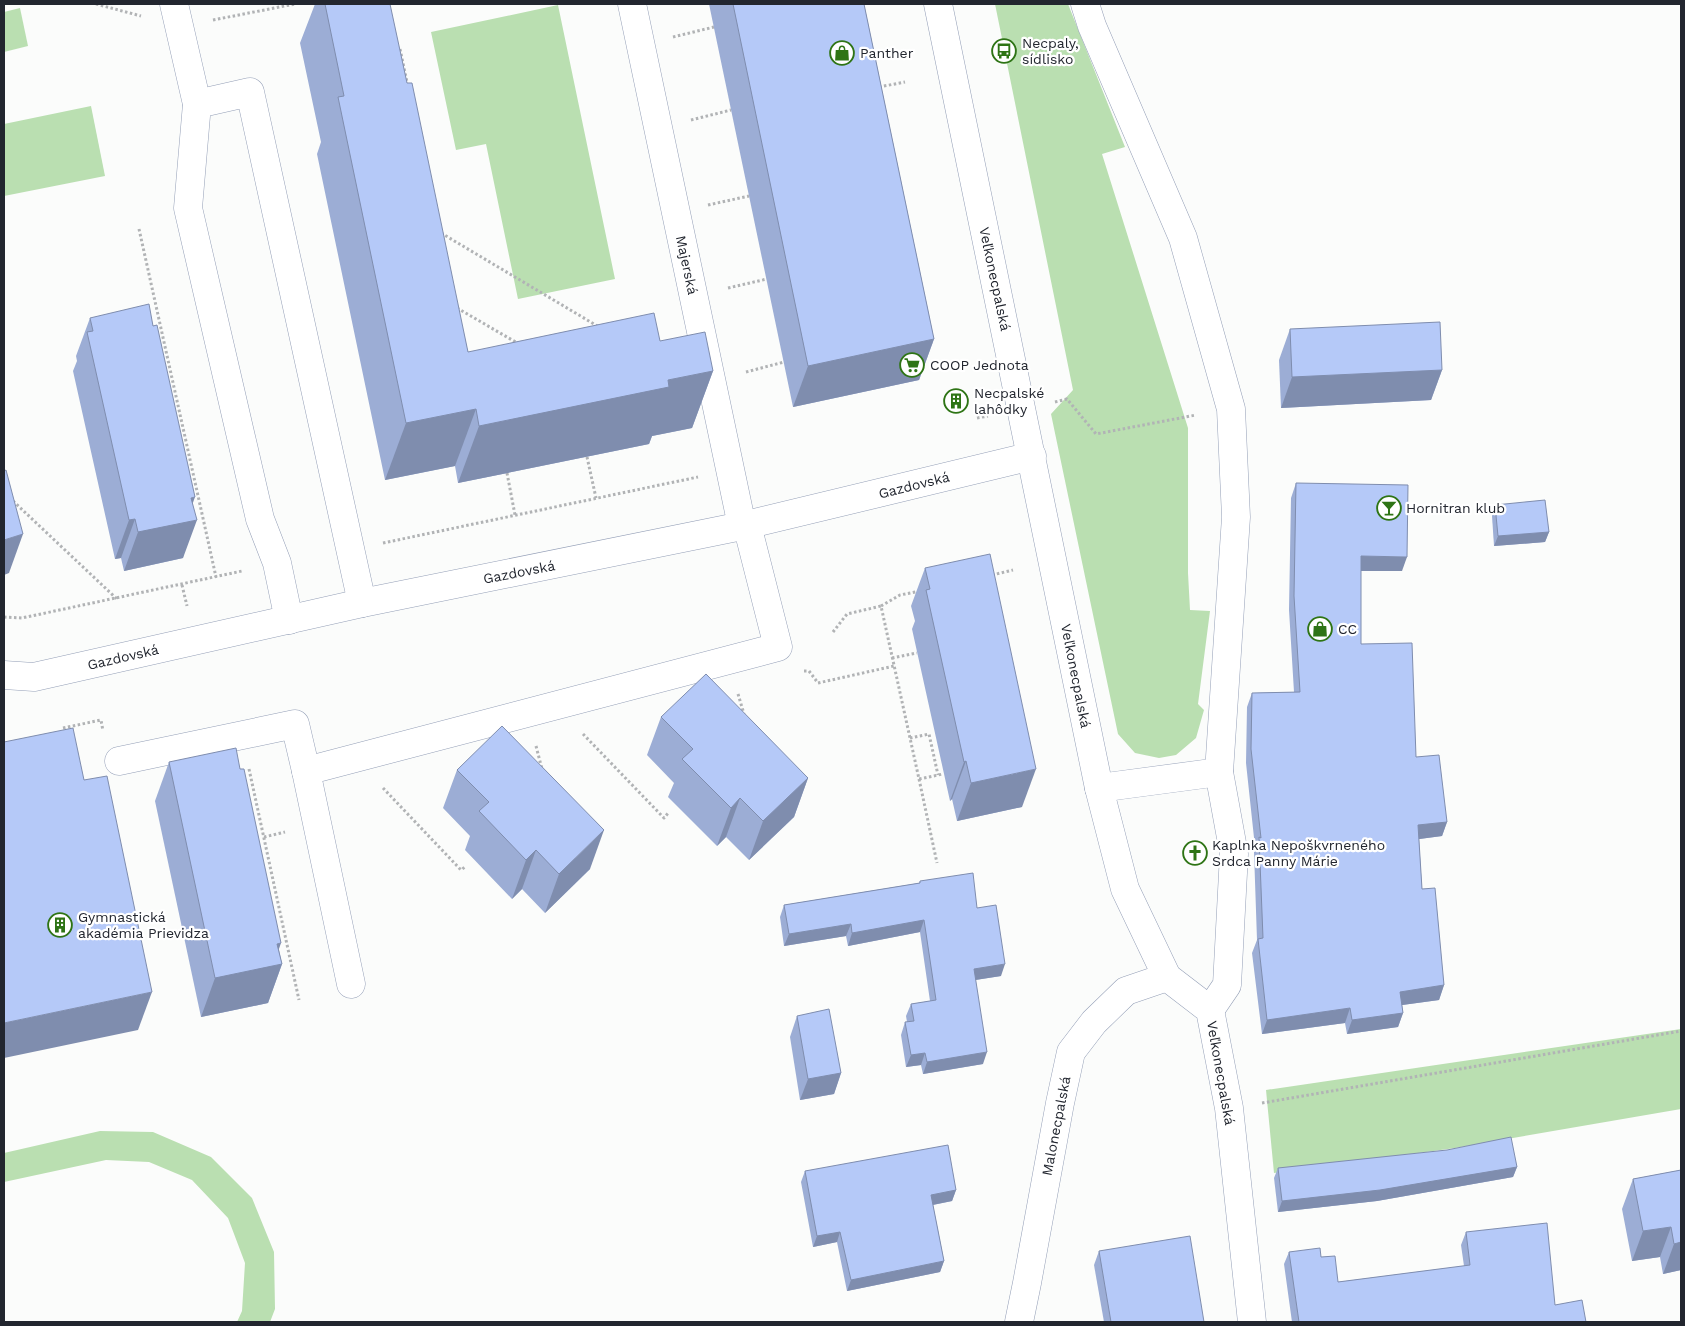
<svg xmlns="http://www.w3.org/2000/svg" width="1685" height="1326" viewBox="0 0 1685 1326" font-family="'Work Sans',sans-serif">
  <rect width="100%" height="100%" fill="#fbfcfb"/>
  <g fill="#badfb1">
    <path d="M995 4H1068L1125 147 1102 154 1188 428V573L1190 610 1210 611 1198 704 1204 710 1196 738 1176 755 1159 758 1135 753 1118 734 1051 414 1073 390Z"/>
    <path d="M558 5 615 279 518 299 486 144 456 150 431 32Z"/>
    <path d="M20 8 28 46 4 52V12Z"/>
    <path d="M91 106 105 176 4 196V124Z"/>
    <path d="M1681 1029V1109L1455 1148 1274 1173 1266 1090Z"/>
    <path d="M100 1131 153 1132 211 1157 252 1198 274 1252 275 1309 270 1322H237L242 1311 245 1263 228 1218 192 1180 149 1162 106 1160 4 1182V1153Z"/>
  </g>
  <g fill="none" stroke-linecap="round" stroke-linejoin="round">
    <g stroke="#949fb7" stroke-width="29">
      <g id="minor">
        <path d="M174 4 197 104 188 208 260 519 277 563 289 620"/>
        <path d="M632 4 742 526"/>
        <path d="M938 4 1099 788 1125 889 1167 977 1210 1010 1229 1108 1252 1322"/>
        <path d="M1085 4 1092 26 1183 238 1231 409 1236 517 1219 772 1234 854 1227 985 1210 1010"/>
        <path d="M197 104 250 92 362 603"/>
        <path d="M4 675 34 677 362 603 742 526 1032 456"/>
        <path d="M119 761 295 724 306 771"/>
        <path d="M1099 788 1219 772"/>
        <path d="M351 984 306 771 778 647 747 525"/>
        <path d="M1019 1322 1027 1283 1060 1103 1071 1052 1094 1022 1126 991 1167 977"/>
      </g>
    </g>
    <g stroke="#b1b3b5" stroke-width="3" stroke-dasharray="2.5 2.5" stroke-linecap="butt">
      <path d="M96 4 141 16"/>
      <path d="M213 20 295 4"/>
      <path d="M673 37 714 27"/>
      <path d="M400 49 408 87"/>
      <path d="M879 87 905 82"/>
      <path d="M691 120 731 110"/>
      <path d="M708 205 749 196"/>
      <path d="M139 229 216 577"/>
      <path d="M441 233 599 327"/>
      <path d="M728 288 767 279"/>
      <path d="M457 308 519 344"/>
      <path d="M746 372 784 362"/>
      <path d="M1055 402 1067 399 1096 434 1196 415"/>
      <path d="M977 418 988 416"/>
      <path d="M587 457 596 498"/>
      <path d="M507 473 515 515"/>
      <path d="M13 501 117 599"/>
      <path d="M383 543 698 477"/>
      <path d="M992 575 1013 570"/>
      <path d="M182 585 187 606"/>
      <path d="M881 606 900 595 920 591"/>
      <path d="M4 617 22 618 242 571"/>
      <path d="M833 632 847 614 881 606 919 779 943 774"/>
      <path d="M892 658 917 653"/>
      <path d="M804 671H809L818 683 894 666"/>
      <path d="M738 694 744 714"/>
      <path d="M63 728 101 720 103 731"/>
      <path d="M583 734 664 818 669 812"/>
      <path d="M910 738 929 734 938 775"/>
      <path d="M536 746 542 769"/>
      <path d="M249 769 299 1000"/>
      <path d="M919 779 937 863"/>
      <path d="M383 788 461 870 466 866"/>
      <path d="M264 837 285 832"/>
      <path d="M1262 1103 1681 1031"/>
    </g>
    <use href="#minor" stroke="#fff" stroke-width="28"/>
  </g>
  <g fill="#9cadd5">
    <path d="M315 4H325L407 83 468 352 660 341 713 371 692 428 652 436 649 444 458 483 455 466 385 480 317 154 321 142 300 43Z"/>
    <path d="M709 4H864L934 339 919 380 793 407Z"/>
    <path d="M90 318 193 503 183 558 124 571 121 558 115 559 73 371 77 361 76 356Z"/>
    <path d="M1290 329 1442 370 1431 400 1281 408 1279 360Z"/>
    <path d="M1296 483 1402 571H1361V644L1447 822 1442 836 1419 839 1422 889 1444 985 1439 1000 1402 1005 1403 1013 1398 1027 1347 1034 1345 1023 1262 1034 1252 953 1257 940 1254 852 1255 847 1246 763 1247 707 1252 693 1294 692 1289 610 1291 498Z"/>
    <path d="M1495 505 1549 532 1545 542 1494 546 1492 516Z"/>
    <path d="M925 568 1022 807 957 821 952 799 950 801 912 629 915 621 911 606Z"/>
    <path d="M661 717 808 778 794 817 749 860 726 837 717 846 668 797 674 783 647 755Z"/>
    <path d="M169 762 240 769 282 964 268 1003 201 1017 155 801Z"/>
    <path d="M457 770 590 869 545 913 522 889 512 899 465 850 470 836 443 808Z"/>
    <path d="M920 881 977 908 1001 976 975 980 983 1064 923 1074 921 1065 906 1067 901 1035 905 1022H907L906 1016 911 1004 930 1001 920 932 848 946 846 936 784 946 780 917 784 905 919 883Z"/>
    <path d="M797 1016 841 1073 834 1094 800 1100 790 1037Z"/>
    <path d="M1517 1167 1513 1177 1377 1201 1278 1212 1274 1178 1278 1168Z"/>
    <path d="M1681 1170V1270L1663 1274 1660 1257 1632 1261 1622 1209 1633 1179Z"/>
    <path d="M805 1171 956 1190 952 1201 933 1205 944 1261 940 1272 847 1291 837 1242 813 1247 801 1182Z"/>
    <path d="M1466 1232 1555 1305 1586 1322H1292L1284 1264 1289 1252 1321 1257 1338 1282 1464 1266 1461 1245Z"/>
    <path d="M1099 1251 1204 1322H1104L1094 1265Z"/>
  </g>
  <g fill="#7f8dae">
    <path d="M934 339 919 380 793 407 808 366Z"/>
    <path d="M1442 370 1431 400 1281 408 1292 377Z"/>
    <path d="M713 371 692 428 652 436 649 444 458 483 479 426 668 380Z"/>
    <path d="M476 409 455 466 385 480 406 423Z"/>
    <path d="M195 497 186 522 197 520 183 558 124 571 138 532 191 498Z"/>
    <path d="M135 519 121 558 115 559 129 520Z"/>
    <path d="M1549 532 1545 542 1494 546 1498 536Z"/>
    <path d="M23 534 9 573 4 575V540Z"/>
    <path d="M1361 556 1407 557 1402 571H1356Z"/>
    <path d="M966 761 952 799 950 801 964 762Z"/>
    <path d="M1036 769 1022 807 957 821 971 783Z"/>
    <path d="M808 778 794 817 749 860 763 821Z"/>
    <path d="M740 798 726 837 717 846 731 808Z"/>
    <path d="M1447 822 1442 836 1412 840 1418 825Z"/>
    <path d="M604 830 590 869 545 913 559 874Z"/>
    <path d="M536 850 522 889 512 899 526 860Z"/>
    <path d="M924 920 920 932 848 946 852 933Z"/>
    <path d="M851 924 846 936 784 946 789 934Z"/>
    <path d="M281 943 273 966 282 964 268 1003 201 1017 215 978 277 944Z"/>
    <path d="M1005 964 1001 976 969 981 974 969Z"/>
    <path d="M1444 985 1439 1000 1395 1006 1400 992Z"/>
    <path d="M152 992 138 1030 4 1058V1023Z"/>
    <path d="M1350 1008 1345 1023 1262 1034 1267 1020Z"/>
    <path d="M1403 1013 1398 1027 1347 1034 1352 1020Z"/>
    <path d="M987 1052 983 1064 923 1074 927 1062Z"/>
    <path d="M925 1053 921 1065 906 1067 911 1055Z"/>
    <path d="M841 1073 834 1094 800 1100 808 1079Z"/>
    <path d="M1517 1167 1513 1177 1377 1201 1278 1212 1282 1201Z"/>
    <path d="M956 1190 952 1201 927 1206 931 1195Z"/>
    <path d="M1671 1227 1660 1257 1632 1261 1643 1231Z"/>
    <path d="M840 1232 837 1242 813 1247 817 1236Z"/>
    <path d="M1681 1242V1270L1663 1274 1674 1244Z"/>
    <path d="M944 1261 940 1272 847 1291 851 1280Z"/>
  </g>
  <g fill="#b5c9f8" stroke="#7f8dae">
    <path d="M325 4H390L407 83H412L468 352 654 313 660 341 705 332 713 371 668 380 669 387 479 426 476 409 406 423 338 97 344 96Z"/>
    <path d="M733 4H864L934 339 808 366Z"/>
    <path d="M149 304 153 326 157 325 195 497 191 498 197 520 138 532 135 519 129 520 87 332 93 331 90 318Z"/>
    <path d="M1440 322 1442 370 1292 377 1290 329Z"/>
    <path d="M6 470 23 534 4 540V471Z"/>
    <path d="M1296 483 1408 485 1407 557 1361 556V644L1412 643 1416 757 1439 755 1447 822 1418 825 1422 889 1435 888 1444 985 1400 992 1403 1013 1352 1020 1350 1008 1267 1020 1258 939 1263 938 1259 837 1261 838 1251 749 1252 693 1300 692 1294 596Z"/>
    <path d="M1545 500 1549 532 1498 536 1495 505Z"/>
    <path d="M990 554 1036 769 971 783 966 761 964 762 926 590 930 589 925 568Z"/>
    <path d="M706 674 808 778 763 821 740 798 731 808 682 759 693 749 661 717Z"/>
    <path d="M502 726 604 830 559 874 536 850 526 860 479 811 489 802 457 770Z"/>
    <path d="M73 728 84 780 107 776 152 992 4 1023V742Z"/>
    <path d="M236 748 240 769H244L281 943 277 944 282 964 215 978 169 762Z"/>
    <path d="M973 873 977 908 996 905 1005 964 974 969 987 1052 927 1062 925 1053 911 1055 905 1022 914 1021 911 1004 936 1000 924 920 852 933 851 924 789 934 784 905 920 883V881Z"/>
    <path d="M829 1009 841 1073 808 1079 797 1016Z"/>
    <path d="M1511 1137 1517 1167 1380 1190 1282 1201 1278 1168 1447 1150Z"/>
    <path d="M948 1145 956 1190 931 1195 944 1261 851 1280 840 1232 817 1236 805 1171Z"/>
    <path d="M1681 1170V1242L1674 1244 1671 1227 1643 1231 1633 1179Z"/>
    <path d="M1547 1223 1555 1305 1582 1300 1586 1322H1299L1289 1252 1320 1248 1321 1257 1335 1256 1338 1282 1470 1265 1466 1232Z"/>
    <path d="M1190 1236 1204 1322H1111L1099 1251Z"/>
  </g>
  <defs>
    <g id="bus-ring" transform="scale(1.25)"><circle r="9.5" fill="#fff" stroke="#2e7415" stroke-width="1.5"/><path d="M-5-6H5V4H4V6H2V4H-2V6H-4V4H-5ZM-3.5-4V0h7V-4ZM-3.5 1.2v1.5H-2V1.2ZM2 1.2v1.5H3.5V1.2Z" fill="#2e7415"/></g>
    <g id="shop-ring" transform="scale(1.25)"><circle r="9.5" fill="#fff" stroke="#2e7415" stroke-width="1.5"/><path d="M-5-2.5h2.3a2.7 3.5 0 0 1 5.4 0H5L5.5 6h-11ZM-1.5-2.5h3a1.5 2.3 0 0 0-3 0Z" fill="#2e7415"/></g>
    <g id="supermarket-ring" transform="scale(1.25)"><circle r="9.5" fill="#fff" stroke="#2e7415" stroke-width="1.5"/><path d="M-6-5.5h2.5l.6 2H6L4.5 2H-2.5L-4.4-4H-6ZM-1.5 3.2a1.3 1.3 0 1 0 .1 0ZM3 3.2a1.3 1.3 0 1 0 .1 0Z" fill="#2e7415"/></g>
    <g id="building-ring" transform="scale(1.25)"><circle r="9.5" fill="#fff" stroke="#2e7415" stroke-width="1.5"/><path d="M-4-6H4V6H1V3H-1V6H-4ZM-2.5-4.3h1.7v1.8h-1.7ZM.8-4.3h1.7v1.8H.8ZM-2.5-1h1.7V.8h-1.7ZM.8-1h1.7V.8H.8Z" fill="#2e7415"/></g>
    <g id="bar-ring" transform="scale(1.25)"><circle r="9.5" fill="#fff" stroke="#2e7415" stroke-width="1.5"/><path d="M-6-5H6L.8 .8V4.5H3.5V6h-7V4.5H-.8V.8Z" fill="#2e7415"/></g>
    <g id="church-ring" transform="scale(1.25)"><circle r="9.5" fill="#fff" stroke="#2e7415" stroke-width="1.5"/><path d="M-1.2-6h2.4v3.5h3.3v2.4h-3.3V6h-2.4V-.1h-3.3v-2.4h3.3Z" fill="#2e7415"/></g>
  </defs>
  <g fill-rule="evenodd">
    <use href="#bus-ring" x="1004" y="51"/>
    <use href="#shop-ring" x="842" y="53"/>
    <use href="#supermarket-ring" x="912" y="365"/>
    <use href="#building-ring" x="956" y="401"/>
    <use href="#bar-ring" x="1389" y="508"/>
    <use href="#shop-ring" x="1320" y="629"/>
    <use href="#church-ring" x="1195" y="853"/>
    <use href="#building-ring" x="60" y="925"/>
  </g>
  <g text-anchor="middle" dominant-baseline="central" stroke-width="4.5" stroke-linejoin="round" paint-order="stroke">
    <g font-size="14" fill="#22262f" stroke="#fff" text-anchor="start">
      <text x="1022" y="43">Necpaly,<tspan x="1022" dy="16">sídlisko</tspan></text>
      <text x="860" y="53">Panther</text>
      <text x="930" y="365">COOP Jednota</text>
      <text x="974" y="393">Necpalské<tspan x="974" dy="16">lahôdky</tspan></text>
      <text x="1406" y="508">Hornitran klub</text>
      <text x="1338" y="629">CC</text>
      <text x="1212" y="845">Kaplnka Nepoškvrneného<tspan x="1212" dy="16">Srdca Panny Márie</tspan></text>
      <text x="78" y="917">Gymnastická<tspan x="78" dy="16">akadémia Prievidza</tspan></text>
    </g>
    <g font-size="14" fill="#22262f" stroke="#fff">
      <text transform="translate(687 265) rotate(78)">Majerská</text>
      <text transform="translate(995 279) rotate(78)">Veľkonecpalská</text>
      <text transform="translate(914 485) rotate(-14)">Gazdovská</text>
      <text transform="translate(519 572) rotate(-11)">Gazdovská</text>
      <text transform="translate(123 657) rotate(-13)">Gazdovská</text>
      <text transform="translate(1076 676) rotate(79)">Veľkonecpalská</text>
      <text transform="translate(1221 1073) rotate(80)">Veľkonecpalská</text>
      <text transform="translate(1056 1126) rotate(-79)">Malonecpalská</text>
    </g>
  </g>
  <rect width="1685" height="1326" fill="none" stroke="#22262f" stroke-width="10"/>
</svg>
